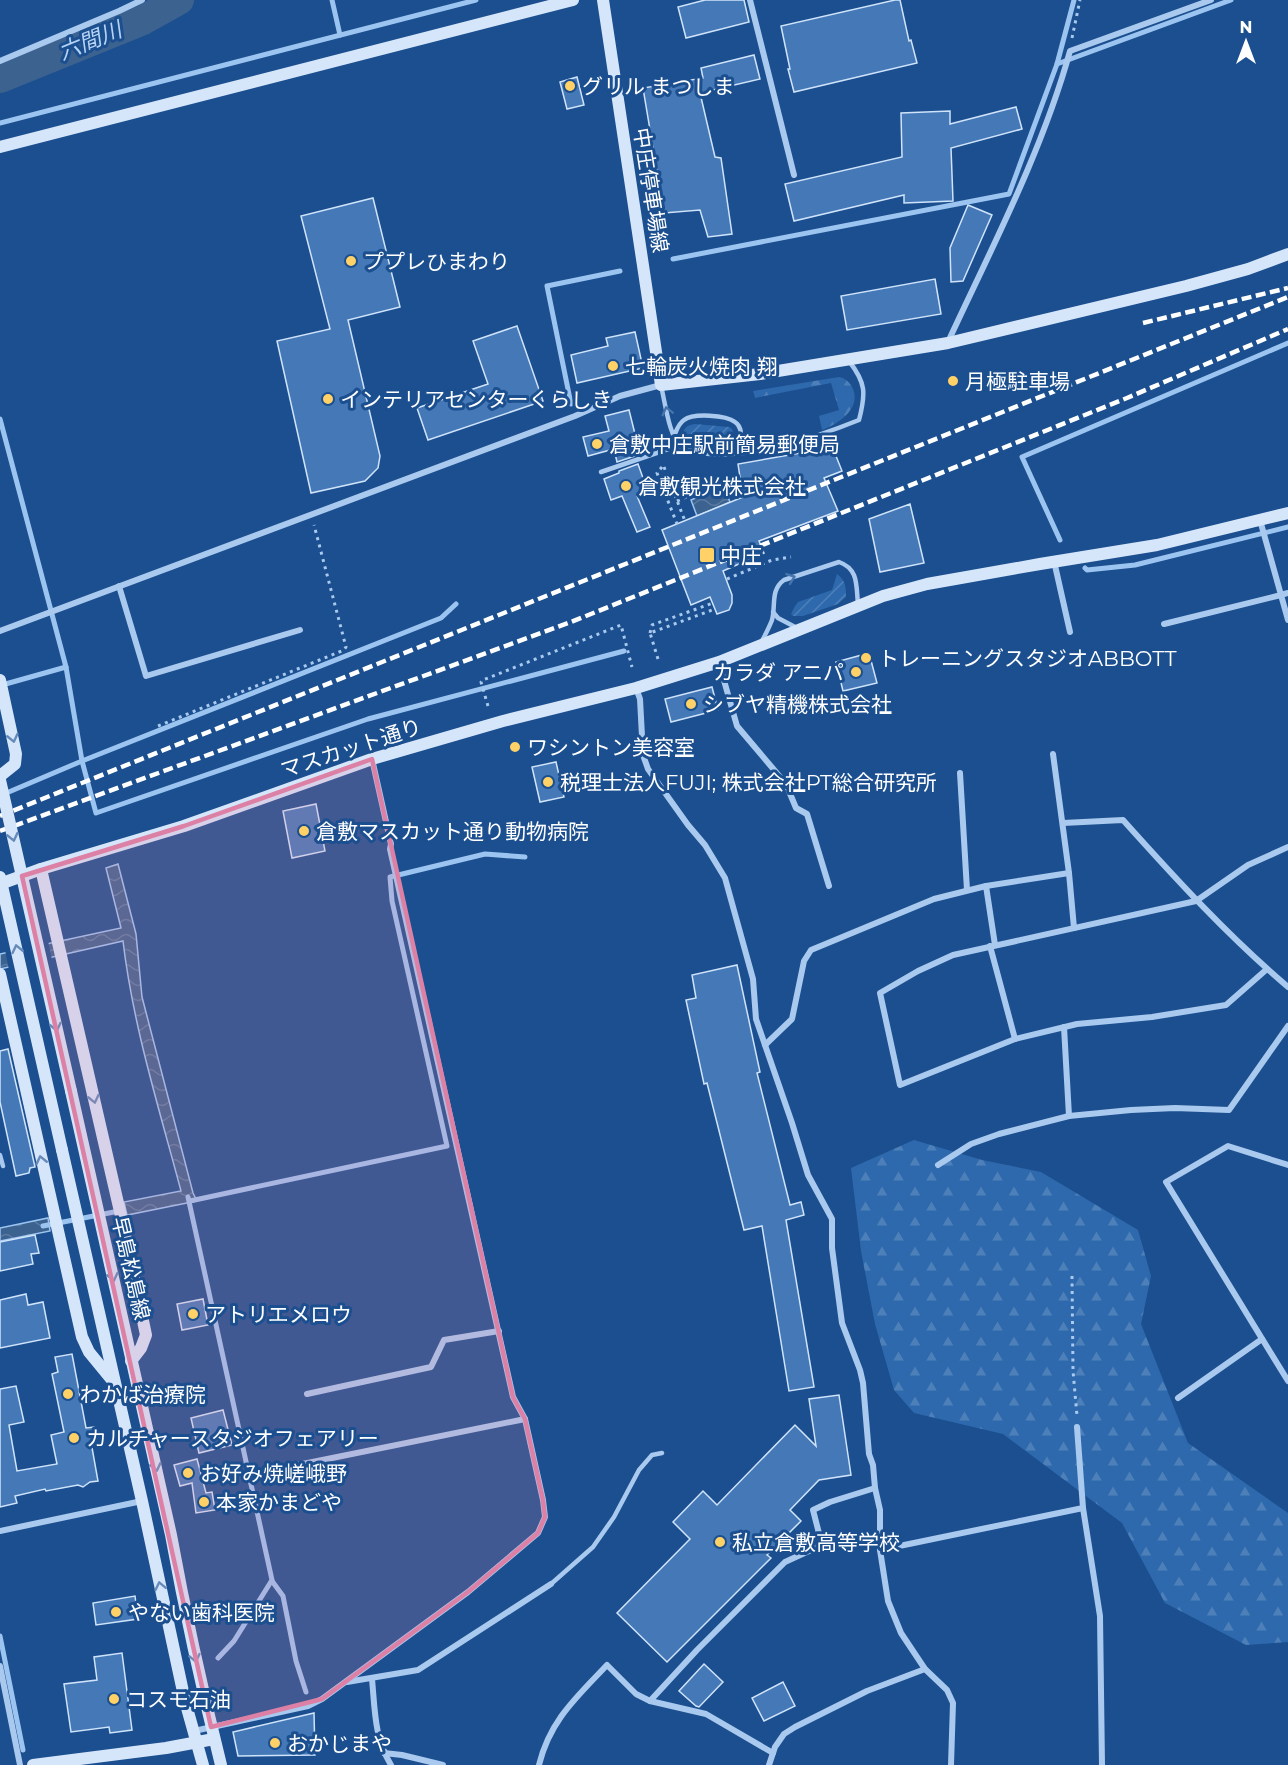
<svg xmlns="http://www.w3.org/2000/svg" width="1288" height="1765" viewBox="0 0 1288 1765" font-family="Montserrat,'Noto Sans JP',sans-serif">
  <defs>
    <pattern id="forest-firs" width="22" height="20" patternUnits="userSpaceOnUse" patternTransform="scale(1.5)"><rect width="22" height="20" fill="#2e69ad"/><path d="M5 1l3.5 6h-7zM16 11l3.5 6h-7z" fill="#4d80b9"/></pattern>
    <pattern id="garden-furrows" width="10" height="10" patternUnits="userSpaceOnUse" patternTransform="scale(1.5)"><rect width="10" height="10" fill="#2e69ad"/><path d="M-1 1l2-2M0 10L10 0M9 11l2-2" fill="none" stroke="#4d80b9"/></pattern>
    <pattern id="water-waves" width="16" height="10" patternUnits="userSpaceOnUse" patternTransform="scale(1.5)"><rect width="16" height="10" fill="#3c6290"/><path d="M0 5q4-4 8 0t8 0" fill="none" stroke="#597aa1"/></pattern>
  </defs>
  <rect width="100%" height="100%" fill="#1b4f8f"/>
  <g fill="url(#forest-firs)">
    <path d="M839 377C845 378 850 382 853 389 861 409 838 424 822 430L819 416 839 410 831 383 755 398 753 391Z"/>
    <path d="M914 1140 982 1160 1041 1172 1138 1230 1151 1276 1141 1324 1188 1443 1288 1513V1642L1246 1645 1165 1603 1122 1523 1003 1434 914 1413 894 1390 875 1324 861 1251 851 1168Z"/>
  </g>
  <g fill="url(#garden-furrows)">
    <path d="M695 424 729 427 732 429 734 437 732 445C721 452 697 445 685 441 680 432 685 425 695 424Z"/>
    <path d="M837 574C846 581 846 587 846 597L838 604 803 616H793L791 614 795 606 798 602 832 590Z"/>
  </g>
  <g fill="url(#water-waves)" stroke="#9cc4f0" stroke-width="1.5">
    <path d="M724 486 730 502 697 516 691 500Z"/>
    <path d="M118 864 136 934 142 997 193 1193 197 1201 127 1215 124 1202 181 1191C159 1108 133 1026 123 941L0 969V954L121 928 106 868Z"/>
    <path d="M48 1218 50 1231 0 1241V1228Z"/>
  </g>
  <path fill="#1b4f8f" d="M48 941 52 960 9 970 5 950Z"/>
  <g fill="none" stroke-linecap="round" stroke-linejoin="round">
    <g stroke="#9cc4f0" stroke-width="5">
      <path d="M332 0 340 35"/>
      <path d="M1057 64 1231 0"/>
      <path d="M0 123 476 0"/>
      <path d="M673 259 1009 194 1057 64 1074 0"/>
      <path d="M571 404 547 286 620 271"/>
      <path d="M0 419 66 667 82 761 4 794"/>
      <path d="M1060 540 1022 457 1288 343"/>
      <path d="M1085 568 1087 570 1135 565 1288 527"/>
      <path d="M456 604 441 618 82 761 96 813 368 719 624 651"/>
      <path d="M2 685 66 667"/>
      <path d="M188 1197 272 1580 234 1641 218 1658"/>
      <path d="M190 1201 447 1146 392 901 390 877 485 854 525 857"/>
      <path d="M43 1226 119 1211"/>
      <path d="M272 1581 283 1596 296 1661 306 1692"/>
      <path d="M0 1636 23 1750"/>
    </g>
    <path stroke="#3c6290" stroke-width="30" d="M0 78 143 20 179 0"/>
  </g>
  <g fill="#4478b7" stroke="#cfe3fa" stroke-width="1.5">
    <path d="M705 0H744L749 22 686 38 678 7Z"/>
    <path d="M895 0H900L909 41 911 40 917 63 794 92 788 69H790L781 26Z"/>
    <path d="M754 55 760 79 700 93 715 157 721 158 732 234 708 237 700 210 664 213 643 88 703 78 701 68Z"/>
    <path d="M577 77 584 105 567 109 560 82Z"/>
    <path d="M1016 107 1022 129 951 148 953 201 904 203V195L794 221 785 184 902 157 901 113 950 111V124Z"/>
    <path d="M373 198 400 307 348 320 380 456 378 468 365 481 311 493 277 341 330 329 301 216Z"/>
    <path d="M968 205 992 215 963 281 951 282 950 248Z"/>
    <path d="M935 279 941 314 847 330 841 296Z"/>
    <path d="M517 326 543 401 428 440 417 408 488 384 473 341Z"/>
    <path d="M635 332 643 368 577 383 571 355 608 346 606 338Z"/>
    <path d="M629 410 638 446 632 447 635 456 617 462 614 449 588 456 583 437 609 431 605 416Z"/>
    <path d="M832 446 842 471 824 478 838 511 759 541 764 553 723 571 732 595V603L729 610 717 614 710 597 691 605 662 530 743 497 738 464 823 449Z"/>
    <path d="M638 464 648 492 637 496 650 527 637 532 622 496 611 500 604 479 619 473V471Z"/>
    <path d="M910 504 924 563 880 572 869 519Z"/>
    <path d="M869 653 877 683 843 691 836 662Z"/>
    <path d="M712 687 718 710 671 722 665 699Z"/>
    <path d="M556 762 564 797 540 802 532 767Z"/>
    <path d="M316 804 325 851 292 858 283 811Z"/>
    <path d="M737 965 760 1072 757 1073 790 1205 801 1202 804 1215 786 1220 814 1387 789 1391 762 1226 744 1230 707 1083 704 1084 686 1000 696 998 692 975Z"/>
    <path d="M8 1049 35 1167 30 1168 29 1173 16 1176 0 1102V1051Z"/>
    <path d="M35 1235 39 1253 31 1254 33 1264 0 1271V1242Z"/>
    <path d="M26 1294 28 1305 43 1302 50 1338 0 1348V1300Z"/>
    <path d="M203 1299 208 1325 182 1330 177 1304Z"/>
    <path d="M72 1354 86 1428 94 1427 96 1441 91 1442 98 1481 90 1482 83 1487 78 1485 46 1491 45 1489 15 1496 17 1503 0 1507V1389L16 1386 24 1422 9 1425 17 1471 57 1464 51 1435 64 1432 52 1374 58 1372 55 1357Z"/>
    <path d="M839 1395 851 1475 819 1480 790 1510 801 1521 767 1555 771 1558 667 1662 617 1613 690 1539 673 1522 703 1491 717 1505 795 1425 816 1446 809 1399Z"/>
    <path d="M223 1410 232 1445 199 1453 191 1418Z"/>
    <path d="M197 1459 206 1493 212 1492 215 1510 196 1513 192 1483 180 1486 174 1465Z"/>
    <path d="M135 1596 138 1619 96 1625 93 1603Z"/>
    <path d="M122 1653 132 1730 110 1733 109 1727 71 1732 64 1684 97 1680 94 1657Z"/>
    <path d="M704 1664 723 1682 699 1707 696 1706 679 1691Z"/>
    <path d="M783 1682 795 1706 764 1721 752 1698Z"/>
    <path d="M314 1713 315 1755 238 1756 233 1732Z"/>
  </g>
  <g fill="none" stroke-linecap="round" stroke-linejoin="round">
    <g stroke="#a9c9ee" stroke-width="3" stroke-dasharray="3 4.5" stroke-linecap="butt">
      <path d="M1072 38 1080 0"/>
      <path d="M662 467 657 473 677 524"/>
      <path d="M664 467 685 521"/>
      <path d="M677 501 714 485"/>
      <path d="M727 579 772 560 791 557"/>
      <path d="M650 633 652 625 713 603"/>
      <path d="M658 659 650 633 715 609"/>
      <path d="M488 706 481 682 483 680 621 625 632 667"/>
      <path d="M158 726 344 650 346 647 314 525"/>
      <path d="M1072 1276 1073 1371 1077 1416"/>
    </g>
    <g stroke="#a9c9ee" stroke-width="4.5">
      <path d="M661 386C665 401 669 437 681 447 685 450 690 450 694 451 739 464 817 437 859 420 866 393 866 383 849 361"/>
      <path d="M674 436C677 430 678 424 684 420 693 413 726 415 735 422 741 426 741 432 741 439 741 447 738 450 731 454"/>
      <path d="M601 472 680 445"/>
      <path d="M773 612 778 618 797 628"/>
      <path d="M761 643C765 635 769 628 772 620 776 606 770 590 784 580L839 562C859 569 856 586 858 604"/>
      <path d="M0 1155 3 1166"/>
      <path d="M551 1584 593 1547 614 1517 639 1470 652 1455 662 1453"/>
    </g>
    <g stroke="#a9c9ee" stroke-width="6">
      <path d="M750 0 794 175"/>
      <path d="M0 61 119 11 142 0"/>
      <path d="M948 342C992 247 1042 152 1070 51L1211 0"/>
      <path d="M1054 561 1070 632"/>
      <path d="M119 586 146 676 300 630"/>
      <path d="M1288 593 1281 595 1288 620"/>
      <path d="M1164 624 1281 595 1260 520"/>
      <path d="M0 631 575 416 620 396 661 385"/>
      <path d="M719 663 737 726 786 784 796 808 807 814 829 886"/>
      <path d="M636 688 640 699 643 755 648 769 688 825 705 845 725 878 753 979 756 1019 792 1123 808 1175 832 1219V1248L842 1323 860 1370 863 1383 869 1454 873 1465 875 1488 880 1510V1550L888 1601 901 1633 925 1669 947 1690 953 1703 951 1765"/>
      <path d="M1053 754 1069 873 1074 928"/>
      <path d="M960 773 967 890"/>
      <path d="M1063 823 1123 820C1175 878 1228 936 1288 987"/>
      <path d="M986 886 995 945"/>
      <path d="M990 946 1015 1039"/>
      <path d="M1267 969 1226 1005 1152 1017 1077 1024 1015 1039 900 1085 880 993 918 971 953 955 1196 901 1248 865 1288 847"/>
      <path d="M1064 1027 1069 1116"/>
      <path d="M765 1045 792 1019 804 961 811 950 934 899 986 886 1069 873"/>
      <path d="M938 1165 971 1144 999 1134 1069 1116 1131 1110 1175 1108 1229 1110 1288 1026"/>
      <path d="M1288 1165 1228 1146 1166 1182 1288 1381"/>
      <path d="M307 1394 431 1367 444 1340 499 1331"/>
      <path d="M1178 1398 1262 1339"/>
      <path d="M1077 1427 1083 1508 1100 1616 1102 1765"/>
      <path d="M258 1473 525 1419"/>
      <path d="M0 1531 142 1501"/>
      <path d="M880 1550 1083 1508"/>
      <path d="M0 1666 20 1765"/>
      <path d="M372 1679C375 1710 374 1737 391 1765"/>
      <path d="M347 1682 418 1670 551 1584"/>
      <path d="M194 1731 308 1706 322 1699 468 1592 538 1533 545 1517 543 1500 525 1419 513 1397 390 849 391 844 372 759"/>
      <path d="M384 1753 402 1755 443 1765"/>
      <path d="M773 1753 706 1714 650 1701 697 1650 785 1562 822 1545 813 1510 830 1502 875 1488"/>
      <path d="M539 1765C550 1720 577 1697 607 1665L636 1694 650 1701"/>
      <path d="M769 1765 775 1747 784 1734 795 1727 867 1691 925 1669"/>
    </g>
    <g stroke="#d6e6fa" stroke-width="12">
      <path d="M603 0 661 385 760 374 948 343 1186 286 1248 269 1288 254"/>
      <path d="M0 147 573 0"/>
      <path d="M0 680 16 754 15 764 0 776"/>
      <path d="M41 869 121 1216 146 1335 141 1348 131 1361"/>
      <path d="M0 884 41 869 184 826 372 759 503 721 636 688 719 662 883 596 927 584 1040 564 1157 545 1288 513"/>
      <path d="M0 974 82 1337 89 1352 112 1380"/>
      <path d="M71 1091 171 1535C185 1612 202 1689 221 1765"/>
      <path d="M62 1150 142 1501 185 1701 203 1765"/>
      <path d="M33 1765 166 1748 214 1739"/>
    </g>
    <g stroke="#fff" stroke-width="4.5" stroke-dasharray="10 4.5" stroke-linecap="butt">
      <path d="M1143 323 1288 288"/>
      <path d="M0 816 1288 297"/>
      <path d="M0 831 571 622 1127 398 1288 329"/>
    </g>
    <g stroke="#d6e6fa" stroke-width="12">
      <path d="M0 780 71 1091"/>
      <path d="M0 877 62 1150"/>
    </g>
  </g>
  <defs><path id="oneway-chevron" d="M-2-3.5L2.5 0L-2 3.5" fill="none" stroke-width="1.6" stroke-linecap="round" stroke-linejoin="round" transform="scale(1.5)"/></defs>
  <g stroke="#4674ac">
    <use href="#oneway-chevron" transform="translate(667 411) rotate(-104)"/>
    <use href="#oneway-chevron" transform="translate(791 578) rotate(-20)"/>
  </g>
  <g stroke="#668bba">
    <use href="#oneway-chevron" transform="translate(13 738) rotate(77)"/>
    <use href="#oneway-chevron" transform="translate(13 837) rotate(77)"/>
    <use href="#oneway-chevron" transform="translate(17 949) rotate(-103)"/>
    <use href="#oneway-chevron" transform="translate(56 1027) rotate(77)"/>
    <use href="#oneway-chevron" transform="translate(94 1099) rotate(77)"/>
    <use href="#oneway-chevron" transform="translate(41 1160) rotate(-103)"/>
    <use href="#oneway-chevron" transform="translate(113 1277) rotate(77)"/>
    <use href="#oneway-chevron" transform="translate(156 1467) rotate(77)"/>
    <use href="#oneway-chevron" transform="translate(160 1586) rotate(-102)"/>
    <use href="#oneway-chevron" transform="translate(195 1658) rotate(78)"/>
  </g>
  <path fill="#dd80a5" fill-opacity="0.2" stroke="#dd80a5" stroke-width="4.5" stroke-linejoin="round" d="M372 759 513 1397 525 1419 543 1500 545 1517 538 1533 468 1592 322 1699 211 1727 22 876 184 826Z"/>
  <g fill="#ffd166" stroke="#1b4f8f" stroke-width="2">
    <circle cx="570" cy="86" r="6"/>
    <circle cx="351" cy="261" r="6"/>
    <circle cx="613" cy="366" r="6"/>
    <circle cx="953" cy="381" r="6"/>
    <circle cx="328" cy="399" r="6"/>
    <circle cx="597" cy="444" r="6"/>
    <circle cx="626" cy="486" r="6"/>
    <rect x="699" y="547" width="16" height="16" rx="3"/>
    <circle cx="866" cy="658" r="6"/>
    <circle cx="856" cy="672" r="6"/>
    <circle cx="691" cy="704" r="6"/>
    <circle cx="515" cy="747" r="6"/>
    <circle cx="548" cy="782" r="6"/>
    <circle cx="304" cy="831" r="6"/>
    <circle cx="193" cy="1314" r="6"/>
    <circle cx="68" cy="1394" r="6"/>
    <circle cx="74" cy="1438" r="6"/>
    <circle cx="188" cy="1473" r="6"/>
    <circle cx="204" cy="1502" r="6"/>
    <circle cx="720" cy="1542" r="6"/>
    <circle cx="116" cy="1612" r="6"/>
    <circle cx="114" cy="1699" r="6"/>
    <circle cx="275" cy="1743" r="6"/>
  </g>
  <g text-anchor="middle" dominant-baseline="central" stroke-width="6" stroke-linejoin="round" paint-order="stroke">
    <g font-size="21" fill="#fff" stroke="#1b4f8f" text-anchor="start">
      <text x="582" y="86">グリル まつしま</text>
      <text x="363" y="261">ププレひまわり</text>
      <text x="625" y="366">七輪炭火焼肉 翔</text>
      <text x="965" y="381">月極駐車場</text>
      <text x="340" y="399">インテリアセンターくらしき</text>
      <text x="609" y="444">倉敷中庄駅前簡易郵便局</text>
      <text x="638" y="486">倉敷観光株式会社</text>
      <text x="720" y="555">中庄</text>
      <text x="878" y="658">トレーニングスタジオABBOTT</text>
      <text x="844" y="672" text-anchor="end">カラダ アニパ</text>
      <text x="703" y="704">シブヤ精機株式会社</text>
      <text x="527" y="747">ワシントン美容室</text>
      <text x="560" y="782">税理士法人FUJI; 株式会社PT総合研究所</text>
      <text x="316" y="831">倉敷マスカット通り動物病院</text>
      <text x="205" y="1314">アトリエメロウ</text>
      <text x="80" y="1394">わかば治療院</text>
      <text x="86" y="1438">カルチャースタジオフェアリー</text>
      <text x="200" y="1473">お好み焼嵯峨野</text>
      <text x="216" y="1502">本家かまどや</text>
      <text x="732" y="1542">私立倉敷高等学校</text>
      <text x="128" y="1612">やない歯科医院</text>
      <text x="126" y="1699">コスモ石油</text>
      <text x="287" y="1743">おかじまや</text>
    </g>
    <g font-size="21" fill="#fff" stroke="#1b4f8f">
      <text transform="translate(651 190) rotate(81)">中庄停車場線</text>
      <text transform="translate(351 748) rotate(-18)">マスカット通り</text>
      <text transform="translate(131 1268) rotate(77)">早島松島線</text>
    </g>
    <g font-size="22" font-style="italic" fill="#b5d3f5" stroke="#1b4f8f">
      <text transform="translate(90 41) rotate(-22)">六間川</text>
    </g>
  </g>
  <g transform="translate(1246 42)" stroke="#1b4f8f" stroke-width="4.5" paint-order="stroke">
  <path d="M0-4.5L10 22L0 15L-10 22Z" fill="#ffffff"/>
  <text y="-9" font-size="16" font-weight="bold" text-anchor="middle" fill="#ffffff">N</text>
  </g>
</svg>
